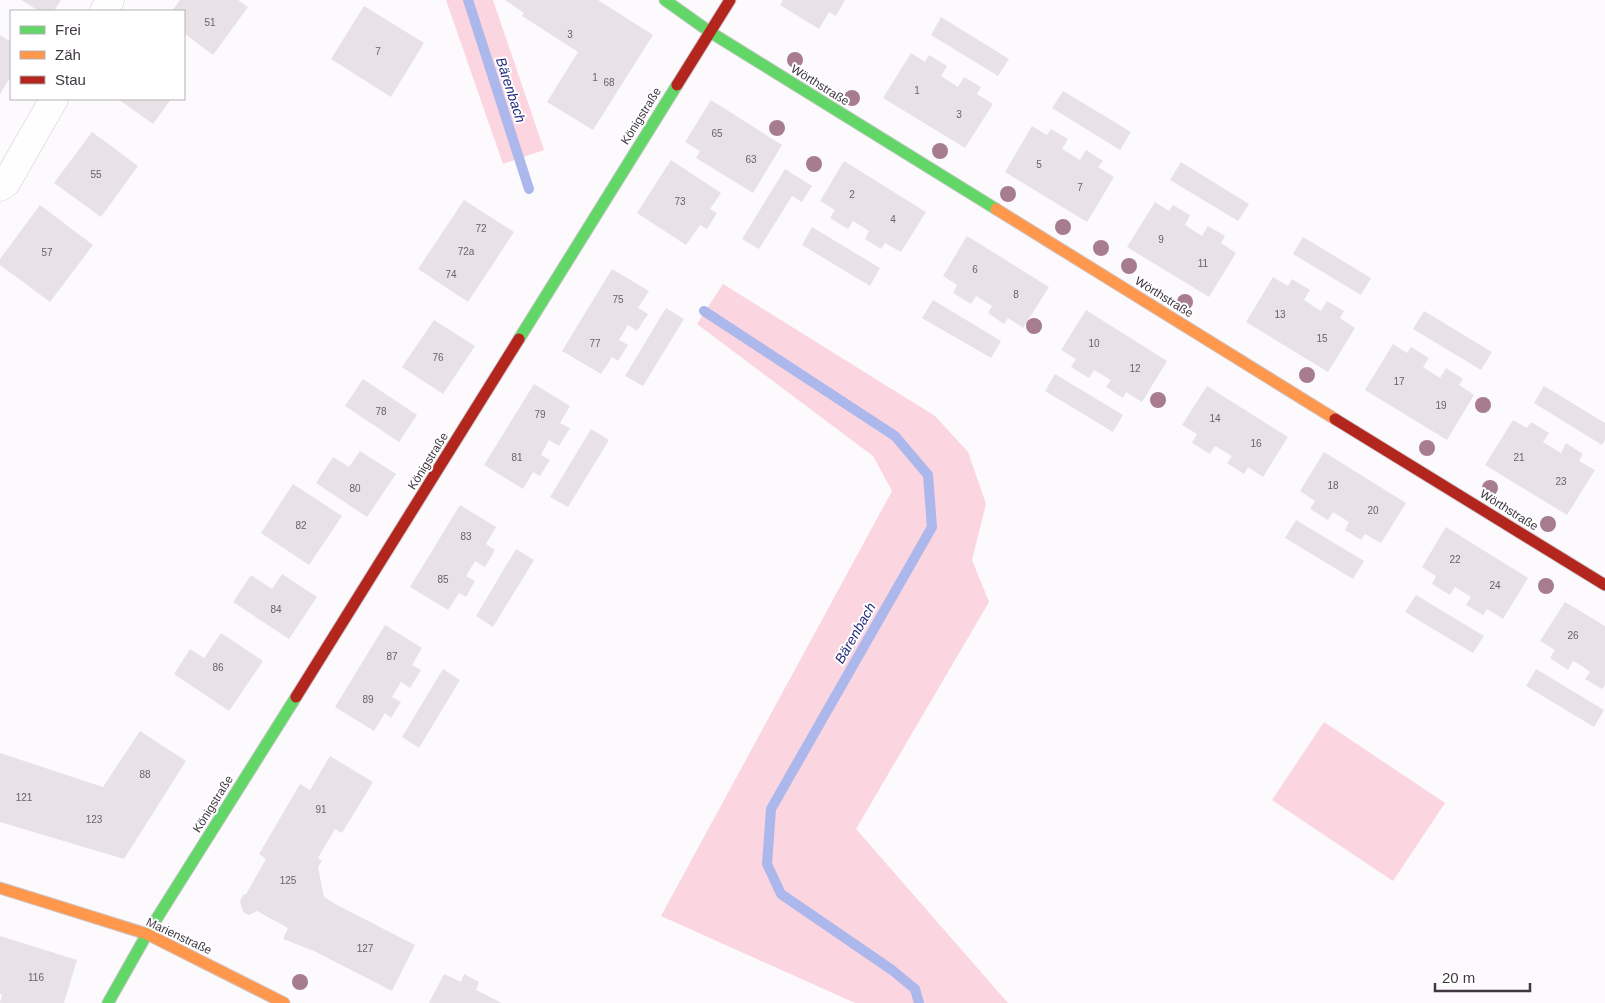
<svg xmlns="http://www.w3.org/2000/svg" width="1605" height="1003" viewBox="0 0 1605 1003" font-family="Helvetica,sans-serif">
  <rect width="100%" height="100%" fill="#fcfafd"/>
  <g fill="#fbd5df">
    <path d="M446 0H493L544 150 503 164Z"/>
    <path d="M723 284 935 416 968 452 986 504 972 560 989 602 856 829 1008 1003H855L661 916 892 491 873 456 697 324Z"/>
    <path d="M1324 722 1445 803 1393 881 1272 800Z"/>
  </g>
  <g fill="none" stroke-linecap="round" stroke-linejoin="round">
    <g stroke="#acb7ec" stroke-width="10">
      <path d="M468 0 529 189"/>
      <path d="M704 311 895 436 928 475 932 527 771 809 767 864 781 894 892 970 915 989 919 1003"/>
    </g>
  </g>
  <g fill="#e8e2e6">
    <path d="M21 0H61L54 11H39Z"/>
    <path d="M180 0H238L248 7 213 55 184 33V11H172Z"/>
    <path d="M505 0H598L653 35 593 130 547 102 578 52 522 16 524 13Z"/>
    <path d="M783 0H845L836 16 829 12 819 29 780 5Z"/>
    <path d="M364 6 424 43 391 97 331 59Z"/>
    <path d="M941 17 1009 59 998 76 931 35Z"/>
    <path d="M0 35 11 42V76L0 94Z"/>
    <path d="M911 53 925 62 929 55 947 66 941 76 958 87 964 77 981 87 977 94 993 104 965 148 883 98Z"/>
    <path d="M1063 91 1131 132 1120 150 1052 108Z"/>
    <path d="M118 99H171L153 124Z"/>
    <path d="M711 100 782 145 753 193 696 158 700 151 685 142Z"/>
    <path d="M1032 126 1047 135 1051 129 1068 139 1062 149 1080 160 1086 150 1103 161 1098 167 1114 177 1087 222 1005 172Z"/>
    <path d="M92 132 138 166 101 217 54 183Z"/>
    <path d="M671 160 721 193 710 209 717 213 707 229 700 225 686 245 637 213Z"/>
    <path d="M844 161 926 212 901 252 885 243 881 249 865 239 869 231 853 221 848 229 830 218 835 210 820 201Z"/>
    <path d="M1181 162 1249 204 1238 221 1170 180Z"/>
    <path d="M785 169 812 186 802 202 792 196 759 249 742 239Z"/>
    <path d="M464 200 514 232 468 302 418 269Z"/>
    <path d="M1155 202 1169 211 1173 205 1190 215 1185 225 1202 236 1208 226 1225 236 1221 243 1236 253 1209 297 1127 247Z"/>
    <path d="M40 205 93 245 50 302 0 265V259Z"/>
    <path d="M812 227 880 268 870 286 802 245Z"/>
    <path d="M967 236 1049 287 1023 328 1008 318 1004 324 988 313 992 306 976 296 971 304 953 293 957 285 943 276Z"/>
    <path d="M1303 237 1371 278 1361 295 1293 254Z"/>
    <path d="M612 269 649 291 638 308 648 314 637 331 628 325 619 340 628 345 618 361 612 357 601 374 562 351Z"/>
    <path d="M1273 277 1288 286 1292 279 1310 290 1304 300 1321 311 1327 301 1344 311 1340 318 1355 328 1328 372 1246 322Z"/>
    <path d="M933 300 1001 341 991 358 922 318Z"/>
    <path d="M666 308 684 319 643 386 625 376Z"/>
    <path d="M1086 310 1167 361 1142 402 1126 392 1123 398 1106 387 1111 380 1094 370 1089 378 1071 367 1076 359 1061 350Z"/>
    <path d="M1424 311 1492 352 1481 370 1413 329Z"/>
    <path d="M434 320 475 346 443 394 402 367Z"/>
    <path d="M1393 344 1407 353 1411 347 1429 358 1423 367 1440 378 1446 368 1463 379 1459 385 1474 395 1447 440 1365 390Z"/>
    <path d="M1055 374 1123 415 1113 432 1045 391Z"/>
    <path d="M363 379 417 415 399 442 345 406Z"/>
    <path d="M534 384 570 406 560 423 570 428 559 446 549 440 541 455 550 460 540 476 533 472 523 489 484 465Z"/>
    <path d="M1207 386 1288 437 1263 477 1248 467 1244 474 1227 463 1232 456 1215 446 1210 454 1192 443 1197 434 1182 425Z"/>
    <path d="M1544 386 1605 423V439L1602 445 1534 403Z"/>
    <path d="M1513 420 1527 428 1531 422 1549 433 1543 442 1561 453 1566 443 1583 454 1579 461 1595 470 1567 515 1485 465Z"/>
    <path d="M591 429 609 440 568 507 550 497Z"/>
    <path d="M360 451 396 474 367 517 316 483 333 457 349 467Z"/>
    <path d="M1324 452 1406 503 1381 543 1365 534 1361 540 1345 530 1349 522 1333 512 1328 520 1310 509 1315 501 1300 491Z"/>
    <path d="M293 484 342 516 309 565 261 533Z"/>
    <path d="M460 505 496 527 486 544 495 550 485 567 475 561 466 576 475 581 466 597 459 593 448 610 410 587Z"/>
    <path d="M1296 520 1364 561 1353 579 1285 538Z"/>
    <path d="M1446 527 1528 578 1503 619 1487 609 1483 615 1466 605 1471 597 1455 587 1450 595 1432 584 1436 576 1422 567Z"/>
    <path d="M516 549 534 560 493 627 476 616Z"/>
    <path d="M282 574 317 597 289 639 233 602 251 575 272 589Z"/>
    <path d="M1416 595 1484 636 1473 653 1405 612Z"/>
    <path d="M1565 602 1605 626V685L1602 689 1585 679 1590 672 1582 666 1573 661 1568 670 1550 658 1555 650 1540 641Z"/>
    <path d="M385 625 422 648 412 665 421 670 410 688 401 682 392 697 401 702 391 718 385 713 374 731 335 707Z"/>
    <path d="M221 633 263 661 229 711 174 674 190 649 204 658Z"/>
    <path d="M443 669 460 680 419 748 402 737Z"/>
    <path d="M1536 669 1604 710 1594 727 1526 686Z"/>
    <path d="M140 731 186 761 124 859 0 822V753L103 787Z"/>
    <path d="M330 756 373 782 342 833 335 829 318 858 322 861 318 867 324 897 337 905 415 945 392 991 314 951 283 939 288 928 257 911 249 915 243 912 240 901 243 895 246 894 266 859 259 854 300 784 310 790Z"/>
    <path d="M0 936 77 960 64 1003H0L2 994H0Z"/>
    <path d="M444 974 461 982 464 974 479 982 476 990 502 1003H429Z"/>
  </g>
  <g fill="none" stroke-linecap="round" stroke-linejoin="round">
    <g stroke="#cfcad0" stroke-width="29">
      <g id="street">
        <path d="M104 11 110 0"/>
        <path d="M0 187 6 183 54 99"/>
      </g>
    </g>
    <g stroke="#cfcad0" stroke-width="13">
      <g id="fast">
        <path d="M665 0 710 32 996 209"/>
        <path d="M519 339 677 85"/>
        <path d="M108 1003 147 934 296 697"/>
      </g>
    </g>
    <g stroke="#cfcad0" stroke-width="13">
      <g id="slow">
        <path d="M996 209 1335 419"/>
        <path d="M0 888 147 934 284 1003"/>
      </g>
    </g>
    <g stroke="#cfcad0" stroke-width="13">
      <g id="jam">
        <path d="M677 85 730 0"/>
        <path d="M1335 419 1605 585"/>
        <path d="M296 697 519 339"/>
      </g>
    </g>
    <use href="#street" stroke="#fffeff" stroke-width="28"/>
    <use href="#fast" stroke="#63d668" stroke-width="11"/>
    <use href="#slow" stroke="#ff974d" stroke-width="11"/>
    <use href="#jam" stroke="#b3261e" stroke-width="11"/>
  </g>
  <g fill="#a77c8c">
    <circle cx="795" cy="60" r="8"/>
    <circle cx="852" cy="98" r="8"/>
    <circle cx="777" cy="128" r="8"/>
    <circle cx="940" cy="151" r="8"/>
    <circle cx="814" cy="164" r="8"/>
    <circle cx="1008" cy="194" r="8"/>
    <circle cx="1063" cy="227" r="8"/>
    <circle cx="1101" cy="248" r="8"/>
    <circle cx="1129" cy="266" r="8"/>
    <circle cx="1185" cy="302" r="8"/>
    <circle cx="1034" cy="326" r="8"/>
    <circle cx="1307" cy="375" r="8"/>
    <circle cx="1158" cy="400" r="8"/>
    <circle cx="1483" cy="405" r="8"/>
    <circle cx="1427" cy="448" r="8"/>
    <circle cx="1490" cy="488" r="8"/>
    <circle cx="1548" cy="524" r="8"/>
    <circle cx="1546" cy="586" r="8"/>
    <circle cx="300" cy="982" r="8"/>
  </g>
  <g text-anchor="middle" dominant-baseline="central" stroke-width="4" stroke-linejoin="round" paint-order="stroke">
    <g font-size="10" fill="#69626a">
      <text x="210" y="22">51</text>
      <text x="570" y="34">3</text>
      <text x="378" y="51">7</text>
      <text x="595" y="77">1</text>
      <text x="609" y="82">68</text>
      <text x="917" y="90">1</text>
      <text x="959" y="114">3</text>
      <text x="717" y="133">65</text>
      <text x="751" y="159">63</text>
      <text x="1039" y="164">5</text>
      <text x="96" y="174">55</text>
      <text x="1080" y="187">7</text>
      <text x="852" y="194">2</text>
      <text x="680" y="201">73</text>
      <text x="893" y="219">4</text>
      <text x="481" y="228">72</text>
      <text x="1161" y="239">9</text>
      <text x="466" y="251">72a</text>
      <text x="47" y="252">57</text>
      <text x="1203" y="263">11</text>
      <text x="975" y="269">6</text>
      <text x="451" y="274">74</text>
      <text x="1016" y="294">8</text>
      <text x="618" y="299">75</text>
      <text x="1280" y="314">13</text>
      <text x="1322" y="338">15</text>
      <text x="595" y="343">77</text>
      <text x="1094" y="343">10</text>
      <text x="438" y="357">76</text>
      <text x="1135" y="368">12</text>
      <text x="1399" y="381">17</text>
      <text x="1441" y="405">19</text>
      <text x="381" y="411">78</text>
      <text x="540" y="414">79</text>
      <text x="1215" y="418">14</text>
      <text x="1256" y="443">16</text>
      <text x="517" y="457">81</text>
      <text x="1519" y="457">21</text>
      <text x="1561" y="481">23</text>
      <text x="1333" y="485">18</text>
      <text x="355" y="488">80</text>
      <text x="1373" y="510">20</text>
      <text x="301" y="525">82</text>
      <text x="466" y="536">83</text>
      <text x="1455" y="559">22</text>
      <text x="443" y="579">85</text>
      <text x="1495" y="585">24</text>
      <text x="276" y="609">84</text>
      <text x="1573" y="635">26</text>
      <text x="392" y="656">87</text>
      <text x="218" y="667">86</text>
      <text x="368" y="699">89</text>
      <text x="145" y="774">88</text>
      <text x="24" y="797">121</text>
      <text x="321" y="809">91</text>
      <text x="94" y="819">123</text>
      <text x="288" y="880">125</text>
      <text x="365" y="948">127</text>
      <text x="36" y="977">116</text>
    </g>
    <g font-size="12" fill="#3f3841" stroke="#fff">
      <text transform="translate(820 85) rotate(32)">Wörthstraße</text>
      <text transform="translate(641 116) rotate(-58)">Königstraße</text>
      <text transform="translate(1164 297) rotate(32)">Wörthstraße</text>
      <text transform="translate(428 461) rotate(-58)">Königstraße</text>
      <text transform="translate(1509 510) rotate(32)">Wörthstraße</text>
      <text transform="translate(213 804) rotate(-58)">Königstraße</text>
      <text transform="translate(179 936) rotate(25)">Marienstraße</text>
    </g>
    <g font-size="14" font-style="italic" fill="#252c80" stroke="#fff">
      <text transform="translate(511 90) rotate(72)">Bärenbach</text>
      <text transform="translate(855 633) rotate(-60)">Bärenbach</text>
    </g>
  </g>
  <rect x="10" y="10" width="175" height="90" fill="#ffffff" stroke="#b2afb3"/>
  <rect x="20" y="26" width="25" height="8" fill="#63d668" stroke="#b2afb3"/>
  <text x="55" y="35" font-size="15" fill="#3f3841">Frei</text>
  <rect x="20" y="51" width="25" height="8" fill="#ff974d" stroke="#b2afb3"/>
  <text x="55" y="60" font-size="15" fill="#3f3841">Zäh</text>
  <rect x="20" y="76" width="25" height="8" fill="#b3261e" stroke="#b2afb3"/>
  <text x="55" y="85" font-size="15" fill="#3f3841">Stau</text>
  <path d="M1435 983v8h95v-8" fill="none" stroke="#3f3841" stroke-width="2.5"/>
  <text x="1442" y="983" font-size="15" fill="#3f3841" stroke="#ffffff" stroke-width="4" paint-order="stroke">20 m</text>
</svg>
